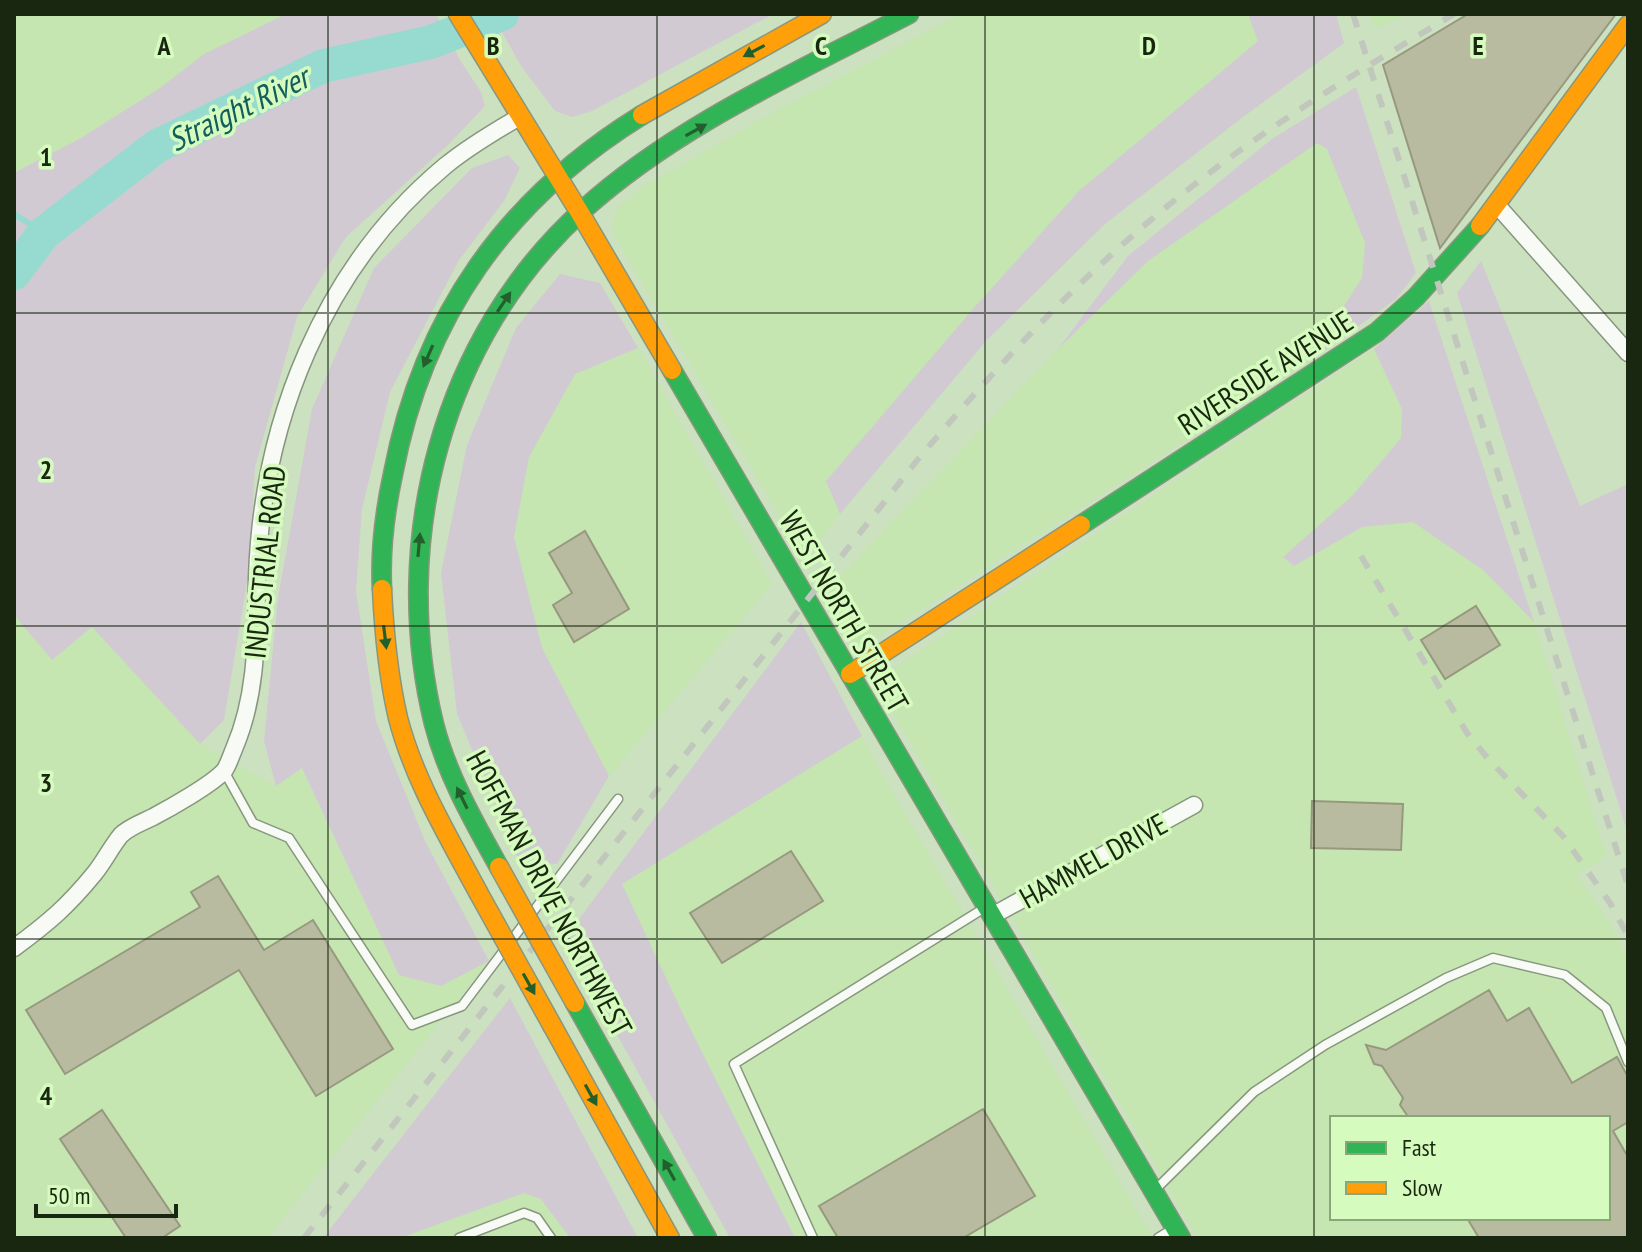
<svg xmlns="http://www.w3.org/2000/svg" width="1642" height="1252" viewBox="0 0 1642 1252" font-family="'PT Sans Narrow',sans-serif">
  <rect width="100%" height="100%" fill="#cce1bf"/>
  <g fill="#c5e5b1" fill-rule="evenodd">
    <path d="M14 14H286L204 54 160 88 81 138 14 173Z"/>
    <path d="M961 14H1248L1258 41 1079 191 973 309 827 481 840 514 805 559 612 231 617 208 643 187 780 109Z"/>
    <path d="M1370 14H1407L1375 29Z"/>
    <path d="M1317 143 1327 149 1365 243 1362 278 1307 363 876 638 856 644 828 611 829 588 1058 349 1148 261Z"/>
    <path d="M638 348 772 584 609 776 542 648 514 537 529 457 575 374Z"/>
    <path d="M1374 349 1402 409 1401 438 1351 497 1284 558 1294 566 1362 527 1413 522 1483 570 1534 622 1606 856 1576 875 1608 920 1628 960V1238H1198L885 699 888 672ZM1332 1118H1608V1218H1332Z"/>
    <path d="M14 615 52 660 92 627 200 744 275 786 301 768 399 975 441 986 489 961 267 1238H14Z"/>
    <path d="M862 736 878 768 1153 1238H795L681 1010 622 884Z"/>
    <path d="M524 1193 541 1199 570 1238H400Z"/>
  </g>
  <g fill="#d1cad3">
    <path d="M286 14H436L460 60 481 92 485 106 449 144 346 237 297 317 255 467 249 571 224 720 200 744 92 627 52 660 14 615V173L81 138 160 88 204 54Z"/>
    <path d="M492 14H773L592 111 572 117 555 111 521 66Z"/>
    <path d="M1248 14H1336L1344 43 1239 120 1105 224 986 341 840 514 826 481 973 309 1079 191 1258 41Z"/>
    <path d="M1356 87 1416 273 1396 299 1307 363 1362 278 1365 243 1327 149 1317 143 1148 261 1058 349 1128 256 1272 139Z"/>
    <path d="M508 155 520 168 504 201 459 260 390 392 362 509 356 591 376 721 425 841 489 961 441 986 399 975 302 768 276 786 264 741 278 598 312 409 374 268 472 168Z"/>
    <path d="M1481 261 1580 506 1628 484V834L1457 293Z"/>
    <path d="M560 274 600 283 638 348 575 374 529 457 514 537 542 648 609 776 557 864 519 861 457 714 441 573 467 445 516 328Z"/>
    <path d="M1429 301 1534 622 1483 570 1413 522 1362 527 1294 566 1283 557 1351 497 1401 438 1402 409 1374 349Z"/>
    <path d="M801 622 862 736 622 884 681 1010 795 1238H730L564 939Z"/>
    <path d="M510 998 638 1238H570L541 1199 524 1193 400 1238H323Z"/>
  </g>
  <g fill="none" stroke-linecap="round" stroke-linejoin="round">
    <path stroke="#97dbd0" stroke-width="6" d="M14 214 44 233"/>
    <path stroke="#97dbd0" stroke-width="34" d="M14 273 44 233 157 146 323 66 431 42 502 14"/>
  </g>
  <g fill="#b9bba1" stroke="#97997f" stroke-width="2">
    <path d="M1468 14H1616L1440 248 1383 65Z"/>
    <path d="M585 531 629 609 574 642 553 605 572 593 549 553Z"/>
    <path d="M1476 606 1500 645 1445 679 1421 640Z"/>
    <path d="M1312 801 1403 804 1401 850 1311 848Z"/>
    <path d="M791 851 823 901 722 963 690 913Z"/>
    <path d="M218 876 264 950 313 920 393 1049 316 1096 239 970 65 1074 26 1010 200 907 191 892Z"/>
    <path d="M1489 990 1507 1021 1529 1008 1572 1083 1617 1057 1628 1077V1122L1613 1131 1628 1157V1238H1479L1467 1218H1608V1118H1409L1400 1105 1403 1098 1382 1066 1374 1064 1366 1045 1386 1050Z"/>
    <path d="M983 1109 1035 1196 963 1238H838L819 1206Z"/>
    <path d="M102 1110 180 1226 162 1238H126L60 1139Z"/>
  </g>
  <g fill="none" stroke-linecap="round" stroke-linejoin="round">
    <g stroke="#87977e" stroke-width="11">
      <g id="lane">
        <path d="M224 771 253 823 289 838 412 1025 462 1006 618 799"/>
        <path d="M1155 1190 1254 1092 1325 1045 1446 978 1493 958 1565 975 1606 1008 1628 1062"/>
        <path d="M459 1238 524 1213 537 1218 551 1238"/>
        <path d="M813 1238 734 1064 986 907"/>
        <path d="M1158 1238 1174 1228"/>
      </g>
    </g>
    <g stroke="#87977e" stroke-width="19">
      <g id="street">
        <path d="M1496 204 1628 353"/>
        <path d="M992 916 1194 805"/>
        <path d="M14 948C48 923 67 907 94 874 104 862 111 847 121 835 129 827 143 822 153 817 170 808 211 785 224 771 228 766 231 756 234 749 258 693 256 636 257 577 262 421 324 267 445 166 468 147 495 131 521 116"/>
      </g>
    </g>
    <g stroke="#87977e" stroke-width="21">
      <g id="fast">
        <path d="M672 370 1181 1238"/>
        <path d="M1081 525 1377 332 1416 297 1480 226"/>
        <path d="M382 589C380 551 385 511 393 474 423 316 506 199 642 115"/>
        <path d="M499 867C474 822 447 775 434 724 389 541 442 337 583 210 677 125 798 72 909 14"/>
        <path d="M575 1003 707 1238"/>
      </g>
    </g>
    <g stroke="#87977e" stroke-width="21">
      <g id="slow">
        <path d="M458 14 580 213 672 370"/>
        <path d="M642 115 822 14"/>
        <path d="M1480 226 1628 25"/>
        <path d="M382 589C384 632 388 675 398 718 414 780 448 836 478 892"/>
        <path d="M850 674 1081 525"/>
        <path d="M553 1027 670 1238"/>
      </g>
    </g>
    <use href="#lane" stroke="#f7faf5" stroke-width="8"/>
    <use href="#street" stroke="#f7faf5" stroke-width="16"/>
    <use href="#fast" stroke="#30b455" stroke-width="18"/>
    <use href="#slow" stroke="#ff9f0a" stroke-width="18"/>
    <g stroke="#c1c7bd" stroke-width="6" stroke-dasharray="14 14" stroke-linecap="butt">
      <path d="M1353 14 1628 886"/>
      <path d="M1361 556 1467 733 1490 761 1563 836 1610 903 1628 936"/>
      <path d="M304 1238 919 458C1002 360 1089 267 1190 188 1272 123 1364 68 1454 14"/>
    </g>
    <g stroke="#87977e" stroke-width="21" stroke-linecap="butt">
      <g id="slow-bridge">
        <path d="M499 867 575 1003"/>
        <path d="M478 892 553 1027"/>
      </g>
    </g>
    <use href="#slow-bridge" stroke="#ff9f0a" stroke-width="18"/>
  </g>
  <defs><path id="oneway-solid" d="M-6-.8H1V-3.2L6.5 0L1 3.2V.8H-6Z" transform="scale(2)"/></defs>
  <g fill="#225f2c">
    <use href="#oneway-solid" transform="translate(754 51) rotate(152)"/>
    <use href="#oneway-solid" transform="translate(696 130) rotate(-29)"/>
    <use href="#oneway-solid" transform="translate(504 302) rotate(-56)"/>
    <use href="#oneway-solid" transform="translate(428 356) rotate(114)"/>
    <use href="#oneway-solid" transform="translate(419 545) rotate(-85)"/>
    <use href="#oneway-solid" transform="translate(385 637) rotate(83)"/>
    <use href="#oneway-solid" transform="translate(462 798) rotate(-116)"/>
    <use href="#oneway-solid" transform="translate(529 984) rotate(61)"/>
    <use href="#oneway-solid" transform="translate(591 1095) rotate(61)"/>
    <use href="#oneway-solid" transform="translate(669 1170) rotate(-119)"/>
  </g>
  <path fill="none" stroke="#192710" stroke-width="2" stroke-opacity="0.55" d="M328 14V1238M657 14V1238M985 14V1238M1314 14V1238M14 313H1628M14 626H1628M14 939H1628"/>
  <g text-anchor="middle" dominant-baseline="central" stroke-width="7" stroke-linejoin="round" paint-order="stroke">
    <g font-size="30" fill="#192710" stroke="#d6fbbf">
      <text transform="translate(1265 372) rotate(-33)">RIVERSIDE AVENUE</text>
      <text transform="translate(264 562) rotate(-84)">INDUSTRIAL ROAD</text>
      <text transform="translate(845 611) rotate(60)">WEST NORTH STREET</text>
      <text transform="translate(1093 860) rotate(-29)">HAMMEL DRIVE</text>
      <text transform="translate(550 893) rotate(62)">HOFFMAN DRIVE NORTHWEST</text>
    </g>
    <g font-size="32" font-style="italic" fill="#115e5d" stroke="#d6fbbf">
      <text transform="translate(238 108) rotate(-26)">Straight River</text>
    </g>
  </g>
  <g font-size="26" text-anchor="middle" font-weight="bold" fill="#192710" stroke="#d6fbbf" stroke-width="7" stroke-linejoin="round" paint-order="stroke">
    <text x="164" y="55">A</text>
    <text x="493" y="55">B</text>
    <text x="821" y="55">C</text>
    <text x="1149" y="55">D</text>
    <text x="1478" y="55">E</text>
    <text x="46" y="166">1</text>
    <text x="46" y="479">2</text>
    <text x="46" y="792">3</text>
    <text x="46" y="1105">4</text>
  </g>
  <rect width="1642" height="1252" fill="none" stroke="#192710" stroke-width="32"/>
  <rect x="1330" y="1116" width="280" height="104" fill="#d6fbbf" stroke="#8aa679" stroke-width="2"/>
  <rect x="1346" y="1142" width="40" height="12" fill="#30b455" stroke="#8aa679" stroke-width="2"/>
  <text x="1402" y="1156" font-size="24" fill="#192710">Fast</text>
  <rect x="1346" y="1182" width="40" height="12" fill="#ff9f0a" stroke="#8aa679" stroke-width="2"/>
  <text x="1402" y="1196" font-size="24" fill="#192710">Slow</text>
  <path d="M36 1204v12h140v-12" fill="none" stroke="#192710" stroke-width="4"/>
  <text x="48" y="1204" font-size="24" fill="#192710" stroke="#d6fbbf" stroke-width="6" paint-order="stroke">50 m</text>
</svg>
